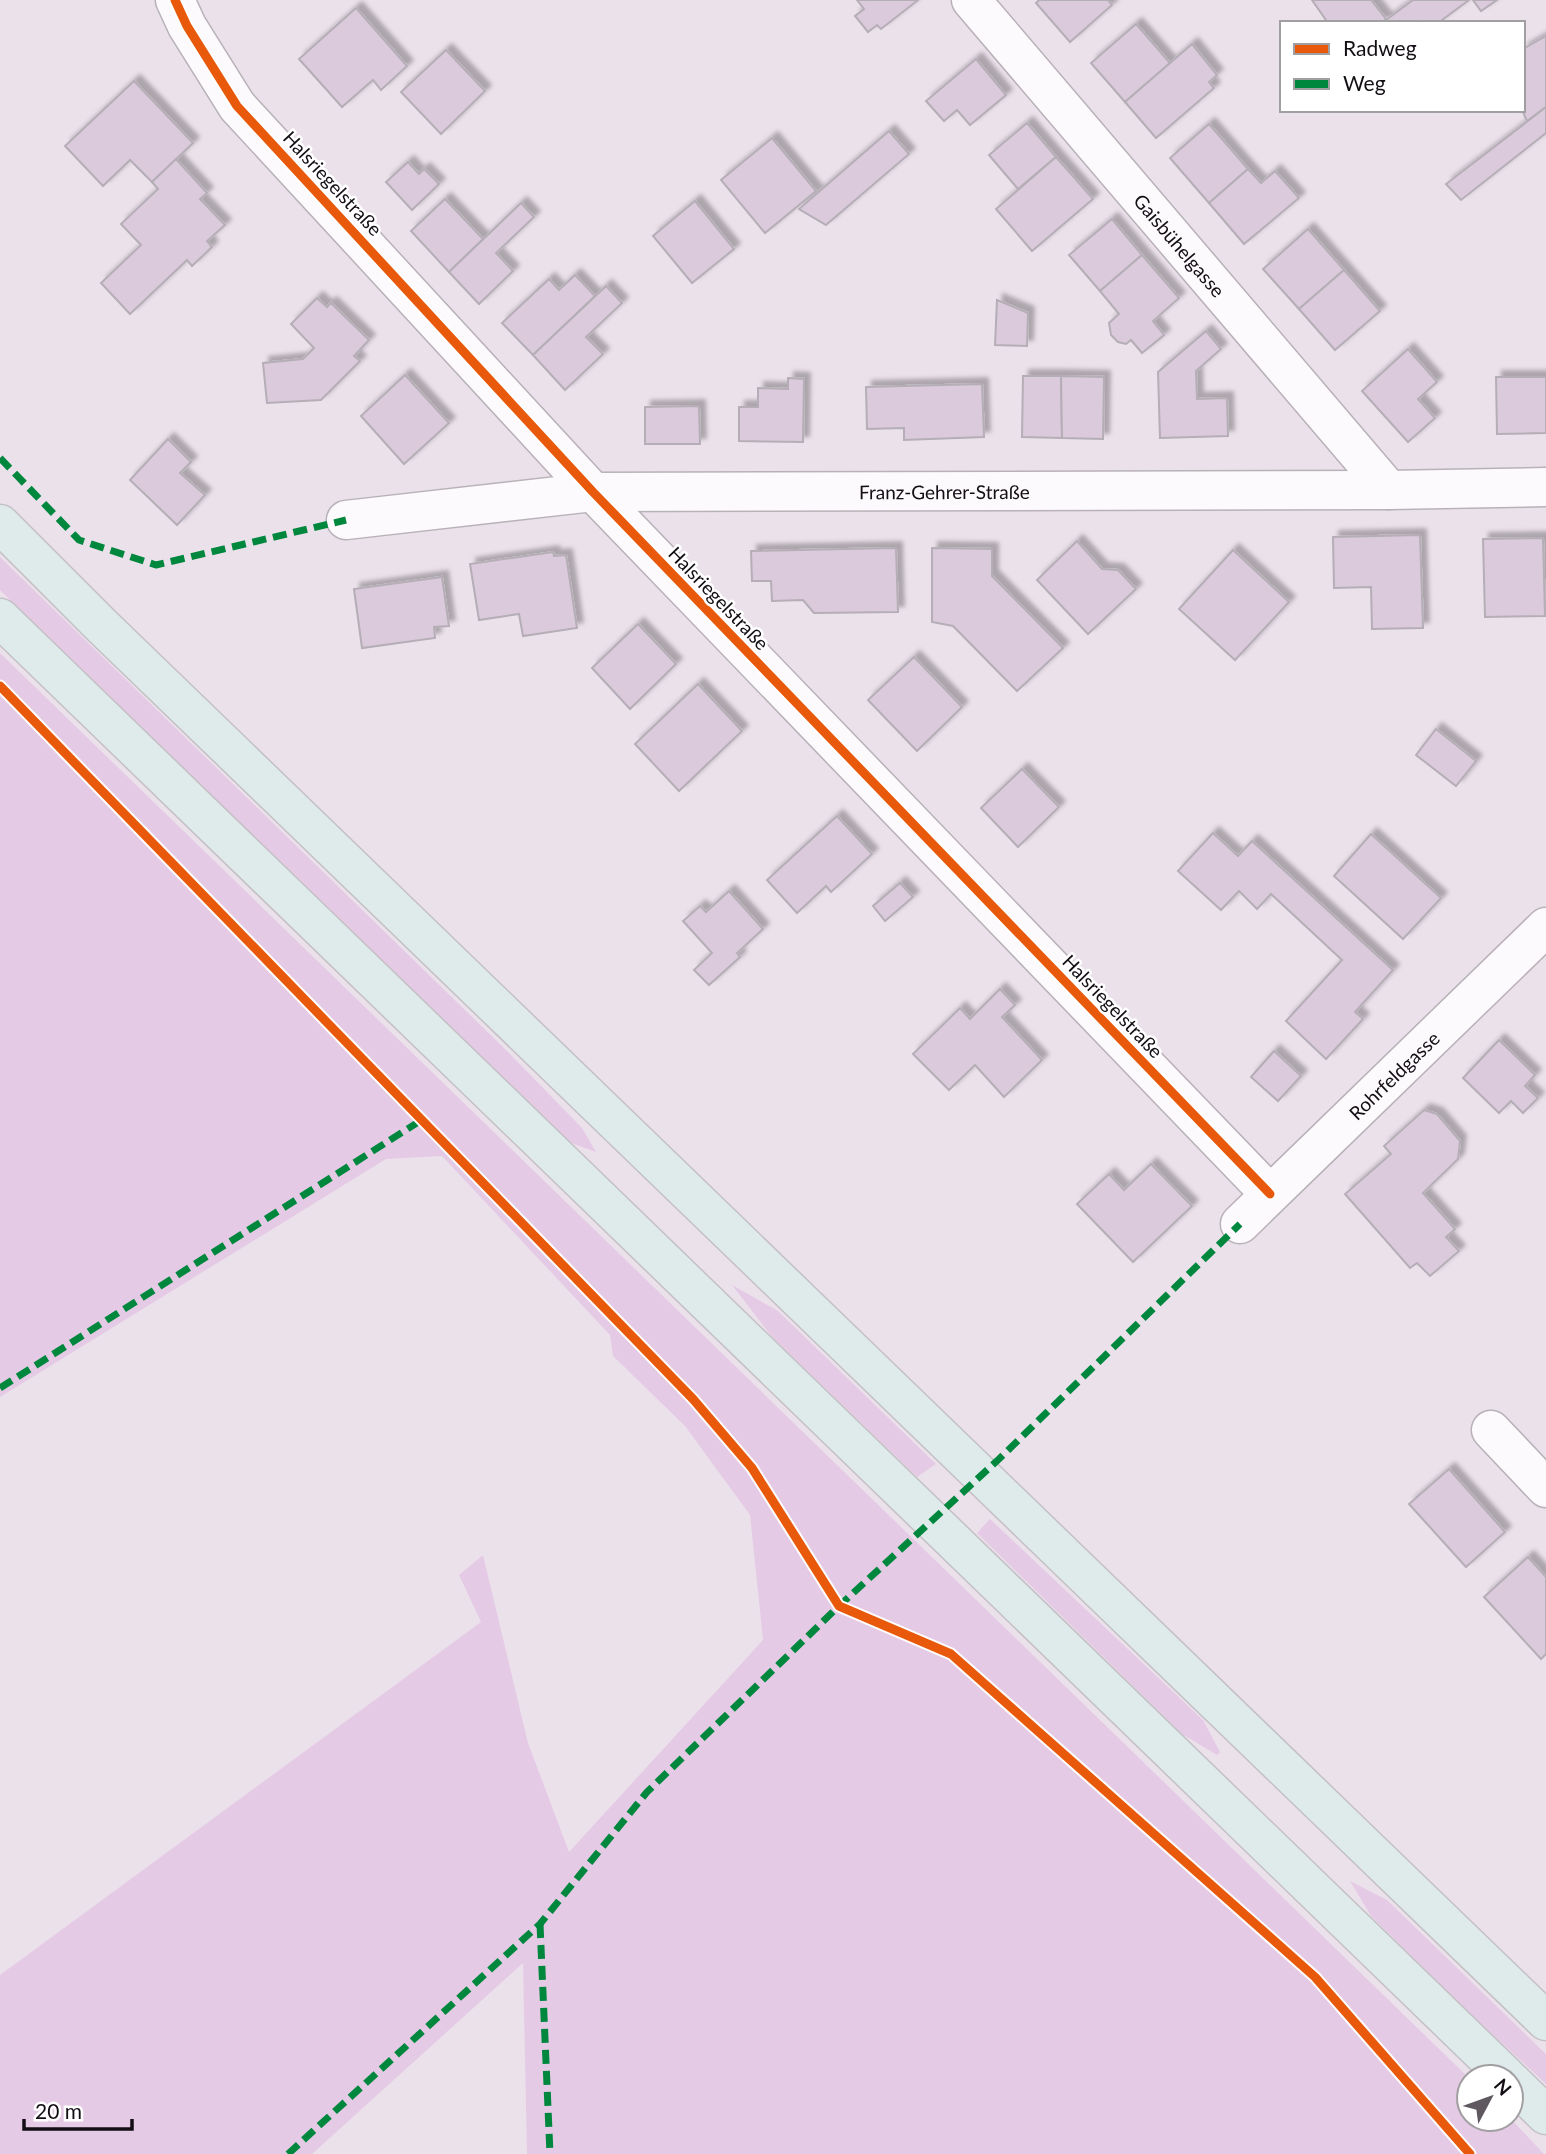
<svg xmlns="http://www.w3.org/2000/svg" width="1546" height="2154" viewBox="0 0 1546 2154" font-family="Lato,sans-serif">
  <defs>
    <filter id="shadow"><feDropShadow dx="6" dy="-6" stdDeviation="2" flood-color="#0004"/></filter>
  </defs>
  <rect width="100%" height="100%" fill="#ebe1eb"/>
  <g fill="#e5cae6">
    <path d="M0 557 506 1050 582 1128 596 1152 568 1142 128 717 0 590Z"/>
    <path d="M0 653 1469 2078V2119H1511L1544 2154H527L523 1963 312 2154H0V1975L481 1622 459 1575 483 1555 528 1743 569 1852 763 1640 750 1515 685 1426 613 1356 610 1335 442 1156 386 1159 0 1397Z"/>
    <path d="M732 1285 778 1311 936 1464 917 1477 772 1337Z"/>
    <path d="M990 1519 1203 1720 1220 1752 1217 1755 1182 1734 977 1533Z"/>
    <path d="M1350 1881 1387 1900 1546 2054V2084L1462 2006 1371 1916Z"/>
  </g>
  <g fill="#dbcadb" stroke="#b5aeb6" stroke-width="2" filter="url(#shadow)">
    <path d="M857 0H918L881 29 877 25 868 32 855 16 864 9Z"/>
    <path d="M1039 0H1108L1112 5 1070 42 1036 3Z"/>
    <path d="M1312 0H1371L1386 19 1381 23H1328Z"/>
    <path d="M1413 0H1469L1438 23H1420L1418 21 1416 23H1382Z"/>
    <path d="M1473 0H1497L1481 11Z"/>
    <path d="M356 8 407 66 381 90 373 80 342 107 299 59Z"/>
    <path d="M1136 24 1170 63 1125 102 1091 63Z"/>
    <path d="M1546 36V107L1527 121 1522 110 1523 49Z"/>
    <path d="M1192 44 1217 75 1209 82 1214 88 1156 138 1125 102Z"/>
    <path d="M446 50 485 91 441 134 401 92Z"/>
    <path d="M976 59 1006 95 970 125 957 110 944 121 926 101Z"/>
    <path d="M134 81 193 143 152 182 130 160 103 186 65 146Z"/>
    <path d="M1546 107V133L1461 200 1446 184Z"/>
    <path d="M1027 123 1056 157 1018 189 989 155Z"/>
    <path d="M1209 124 1248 169 1209 203 1170 158Z"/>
    <path d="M889 131 909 154 826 225 799 209Z"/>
    <path d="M772 138 816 191 765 233 721 180Z"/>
    <path d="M1056 157 1093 199 1032 251 996 209Z"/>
    <path d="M176 159 207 193 200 199 225 225 207 241 212 247 192 266 187 260 130 314 101 283 141 245 121 224 158 189 152 182Z"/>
    <path d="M408 162 419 174 424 169 439 184 412 210 386 182Z"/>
    <path d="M1248 169 1261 183 1275 171 1299 198 1244 244 1209 203Z"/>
    <path d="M445 199 483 239 449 272 411 231Z"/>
    <path d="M695 201 734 249 692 283 653 236Z"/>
    <path d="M521 203 534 217 496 253 513 271 479 304 449 272Z"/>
    <path d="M1112 219 1142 255 1100 291 1069 255Z"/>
    <path d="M1308 229 1344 270 1299 309 1263 269Z"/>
    <path d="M1142 255 1179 298 1153 321 1164 335 1142 353 1131 340 1126 344 1118 342 1111 335 1109 323 1119 314 1100 291Z"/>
    <path d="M1344 270 1380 311 1335 350 1299 309Z"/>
    <path d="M575 275 595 296 533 355 502 323 549 279 559 290Z"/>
    <path d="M606 286 622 303 586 337 603 354 565 390 533 355Z"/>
    <path d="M317 298 327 307 331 303 369 340 354 356 360 361 321 400 267 403 263 363 303 359 314 348 291 324Z"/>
    <path d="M997 300 1028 313 1027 346 995 345Z"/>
    <path d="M1206 331 1221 349 1196 371 1197 399 1227 398 1228 436 1160 438 1158 372Z"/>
    <path d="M1408 349 1437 382 1418 399 1435 418 1408 442 1362 391Z"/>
    <path d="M405 375 449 423 404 464 361 416Z"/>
    <path d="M1023 376H1061L1062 438 1022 437Z"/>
    <path d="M1061 376 1104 377 1103 439 1062 438Z"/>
    <path d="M1496 377H1546V433L1497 434Z"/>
    <path d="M788 378 804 379 803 442 739 441V407H758V388L788 389Z"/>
    <path d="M982 384 984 437 904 440V428L867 429 866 387Z"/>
    <path d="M699 406 700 444H645V407Z"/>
    <path d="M168 439 191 462 180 473 205 495 177 525 130 480Z"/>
    <path d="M1420 535 1423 628 1372 629 1371 587 1334 588 1333 537Z"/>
    <path d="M1543 538 1545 616 1485 617 1483 539Z"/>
    <path d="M1077 541 1102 569 1118 570 1136 589 1088 634 1037 580Z"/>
    <path d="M896 548 898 612 814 613 803 600 772 601 771 581H752L751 551Z"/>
    <path d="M932 548 992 549V576L1063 648 1017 691 953 626 932 622Z"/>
    <path d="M1233 550 1289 602 1235 660 1179 609Z"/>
    <path d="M553 552 554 556 566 555 577 628 523 636 519 614 479 620 470 564Z"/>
    <path d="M442 577 449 626 434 627 435 638 362 648 354 589Z"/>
    <path d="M638 624 676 664 630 709 592 668Z"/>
    <path d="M914 657 962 707 917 751 868 700Z"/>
    <path d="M698 684 742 731 679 791 635 744Z"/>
    <path d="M1436 729 1476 761 1456 786 1416 755Z"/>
    <path d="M1022 769 1059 807 1018 847 981 808Z"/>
    <path d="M837 816 872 854 831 892 826 886 797 913 767 880Z"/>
    <path d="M1213 833 1238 856 1252 841 1393 970 1355 1012 1363 1019 1326 1059 1286 1021 1342 960 1271 894 1257 909 1239 891 1221 910 1178 871Z"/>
    <path d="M1371 834 1441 898 1403 939 1334 876Z"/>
    <path d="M900 883 913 897 885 921 873 906Z"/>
    <path d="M729 891 763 929 737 953 740 957 709 985 694 970 712 953 683 921 700 906 706 912Z"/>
    <path d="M1000 989 1015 1005 1002 1017 1042 1060 1004 1097 975 1065 949 1090 913 1054 960 1008 970 1019Z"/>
    <path d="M1499 1040 1535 1075 1525 1086 1538 1098 1523 1113 1511 1101 1499 1113 1463 1078Z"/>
    <path d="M1274 1051 1301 1076 1278 1101 1251 1077Z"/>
    <path d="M1424 1110 1437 1114 1460 1141 1458 1159 1423 1193 1455 1229 1446 1237 1459 1251 1430 1276 1417 1263 1410 1268 1345 1194 1391 1154 1384 1146Z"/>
    <path d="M1151 1164 1192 1206 1133 1262 1077 1204 1109 1174 1124 1190Z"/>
    <path d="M1449 1469 1505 1532 1466 1567 1409 1504Z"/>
    <path d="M1528 1557 1546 1577V1654L1541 1659 1484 1597Z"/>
  </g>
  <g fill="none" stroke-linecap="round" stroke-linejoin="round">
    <g stroke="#b8b1b8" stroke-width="41">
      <g id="minor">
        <path d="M175 0 187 26 237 106 593 492 1270 1194"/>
        <path id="s1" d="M971 0 1389 490"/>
        <path id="s2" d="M346 520 593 492 1389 490 1546 487"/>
        <path id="s3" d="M1240 1224 1546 927"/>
        <path d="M1491 1430 1546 1488"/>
      </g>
    </g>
    <g stroke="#c4c0c4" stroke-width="41">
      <g id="primary">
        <path d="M0 524 102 626 1546 2021"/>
        <path d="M0 618 1507 2077"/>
        <path d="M1511 2081 1546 2115"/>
      </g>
    </g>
    <use href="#minor" stroke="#fcfafc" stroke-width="38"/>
    <use href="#primary" stroke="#deebea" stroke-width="38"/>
    <g stroke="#00873e" stroke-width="7" stroke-dasharray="14 7" stroke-linecap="butt">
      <path d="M0 458 79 540 156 565 346 520"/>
      <path d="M0 1388 420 1121"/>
      <path d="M540 1924 550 2154"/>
      <path d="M288 2154 540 1924 647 1792 839 1606 999 1459 1240 1224"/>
    </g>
    <g stroke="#fff" stroke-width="13">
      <g id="cycleway">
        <path d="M175 0 187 26 237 106 593 492 1270 1194"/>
        <path d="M0 686 693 1399 752 1468 839 1606 951 1654 1315 1977 1470 2154"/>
      </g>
    </g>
    <use href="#cycleway" stroke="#e8590c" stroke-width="9"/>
  </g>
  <g text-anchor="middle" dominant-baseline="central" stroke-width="5" stroke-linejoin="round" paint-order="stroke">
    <g font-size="19" fill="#130e14" stroke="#fff">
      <text transform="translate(333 183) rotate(47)">Halsriegelstraße</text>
      <text stroke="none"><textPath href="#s1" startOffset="322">Gaisbühelgasse</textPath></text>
      <text stroke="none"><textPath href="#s2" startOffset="600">Franz-Gehrer-Straße</textPath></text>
      <text transform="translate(719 598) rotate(46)">Halsriegelstraße</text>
      <text transform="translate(1113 1006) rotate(46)">Halsriegelstraße</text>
      <text stroke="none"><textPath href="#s3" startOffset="214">Rohrfeldgasse</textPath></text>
    </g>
  </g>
  <rect x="1280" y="21" width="245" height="91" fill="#ffffff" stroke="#a19fa1" stroke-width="2"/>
  <rect x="1294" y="44" width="35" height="10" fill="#e8590c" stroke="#a19fa1" stroke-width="2"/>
  <text x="1343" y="56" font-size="21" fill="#130e14">Radweg</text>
  <rect x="1294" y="79" width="35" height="10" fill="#00873e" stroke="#a19fa1" stroke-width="2"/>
  <text x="1343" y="91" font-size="21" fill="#130e14">Weg</text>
  <g transform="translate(1490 2098) rotate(49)"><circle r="33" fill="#ffffff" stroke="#a19fa1" stroke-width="2"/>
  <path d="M0-5L12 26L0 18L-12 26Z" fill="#5f585f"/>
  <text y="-10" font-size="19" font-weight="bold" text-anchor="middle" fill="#130e14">N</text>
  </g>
  <path d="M24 2119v10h108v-10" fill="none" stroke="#130e14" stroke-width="3.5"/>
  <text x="35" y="2119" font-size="21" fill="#130e14" stroke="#ffffff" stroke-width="5" paint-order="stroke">20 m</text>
</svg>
